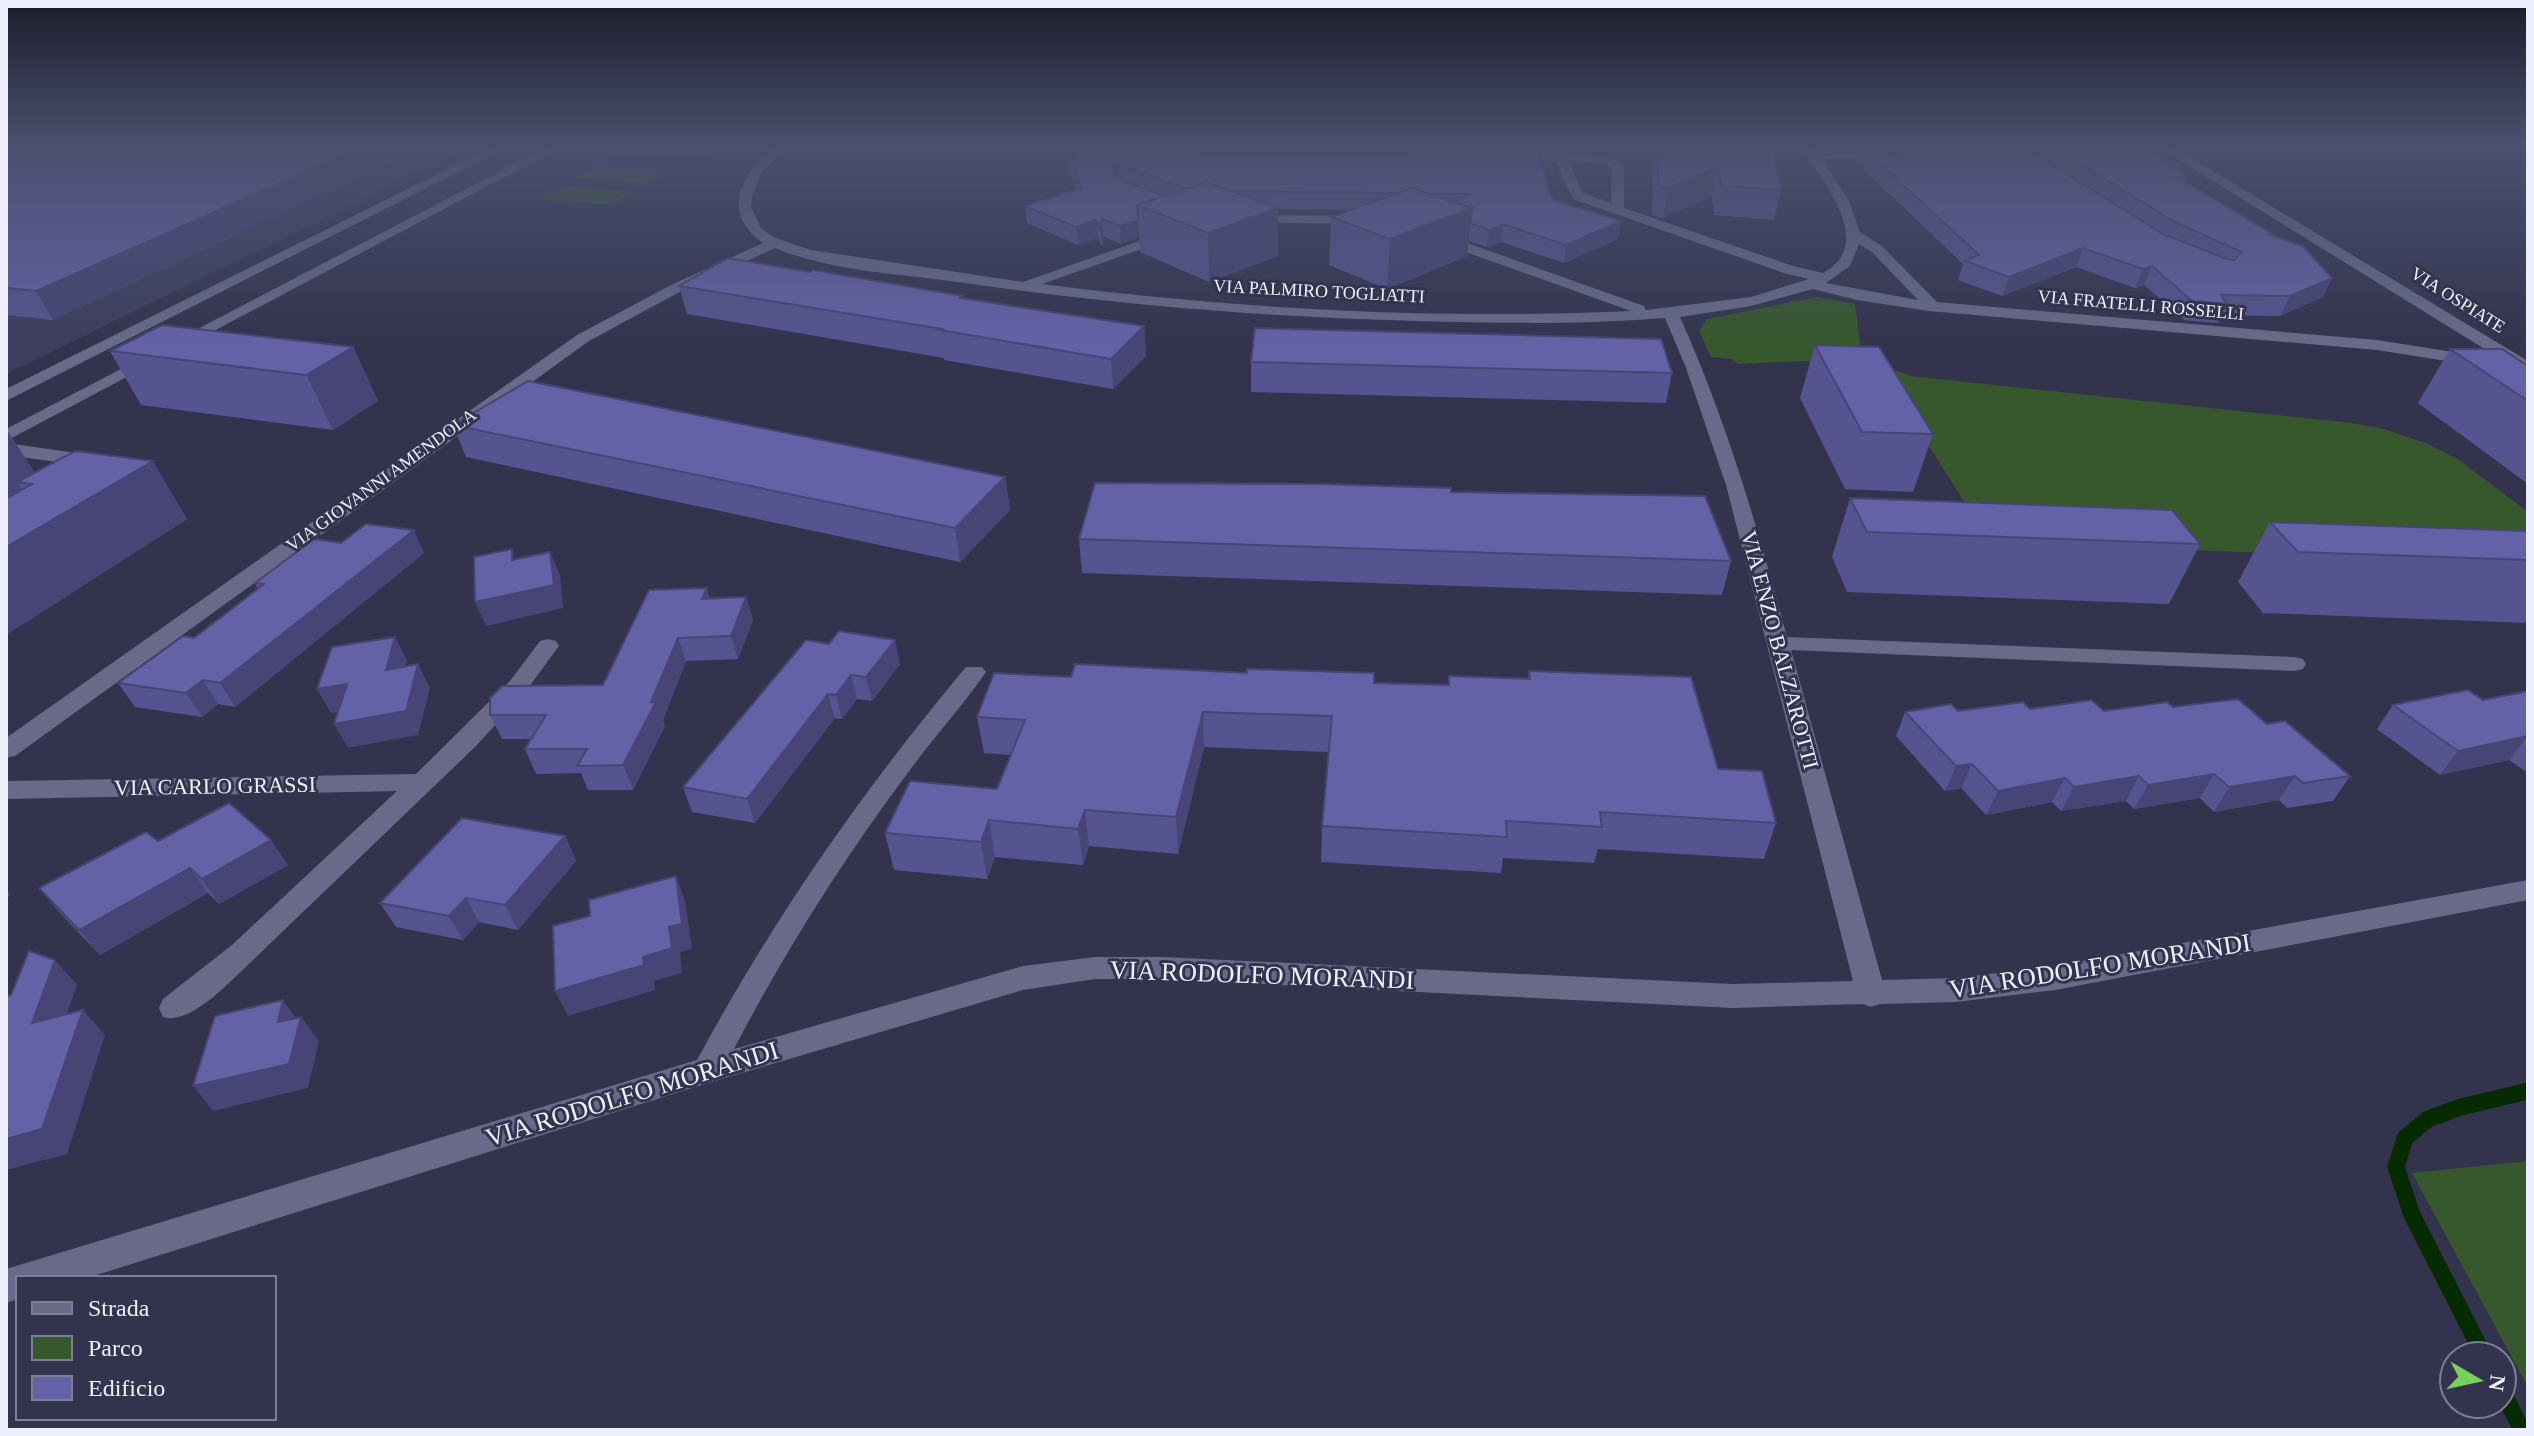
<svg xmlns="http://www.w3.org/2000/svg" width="2534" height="1436" viewBox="0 0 2534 1436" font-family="Georgia,serif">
  <rect width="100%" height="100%" fill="#33334e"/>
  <path fill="#3e3e5e" d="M6 145H475L6 374Z"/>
  <g fill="#37582c">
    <path d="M619 145H723L699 160 605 153Z"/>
    <path d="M596 166 664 172 645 184 575 178Z"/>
    <path d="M562 186 632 192 611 205 539 199Z"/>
    <path d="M1817 297 1855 304 1862 357 1910 376 2352 423 2384 429 2428 444 2459 460 2528 512V570L2517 563 1990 542 1893 390 1837 365 1804 361 1739 364 1731 359 1711 357 1699 331 1707 319Z"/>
    <path d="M2528 1161V1387L2412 1173Z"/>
  </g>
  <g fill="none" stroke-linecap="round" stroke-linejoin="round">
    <g stroke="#072b00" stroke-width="17">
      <path d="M2484 1356 2412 1215 2396 1167 2405 1138 2428 1119 2461 1107 2528 1091"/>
      <path d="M2502 1391 2522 1430"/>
    </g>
    <g fill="#696a89" fill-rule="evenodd">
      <path d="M496 145H511L6 401V389Z"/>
      <path d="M550 145H565L6 441V429Z"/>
      <path d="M774 145H787L761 174 752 196 751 207 761 228 773 237 811 250 1023 282 1168 231 1173 232V238L1042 284C1237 309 1435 320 1631 311L1435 241V235H1445L1644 306 1646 310 1751 297 1809 279 1784 273 1573 199 1555 161 1504 157 1498 153 1500 150 1615 158 1624 168V208L1793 266 1823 273C1878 244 1821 176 1797 145H1810L1816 151H1891L1897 155 1895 158 1822 159 1849 201 1860 232 1882 246 1937 302 2377 340 2453 352 2517 369 2155 145H2170L2528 361 2525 371 2528 382 2453 362 2377 350 1929 311 1857 300 1813 289 1751 306 1680 317C1727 422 1757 526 1787 637L2295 657 2303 659 2306 664 2303 669 2295 671 1791 650 1882 980 1956 978 2055 966 2528 880V900L2055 990 1956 1002 1880 1004 1871 1007 1863 1004 1733 1008 1162 979H1095L1023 990 708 1083 87 1278H18V1299L6 1303V1269L697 1060C773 919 863 790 966 667H982L986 672C962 707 932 739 907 774 842 861 784 953 734 1049L1023 966 1095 957H1162L1733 984 1853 981 1726 485 1686 368 1665 318C1582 325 1499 323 1417 321 1266 317 1115 305 965 283 903 274 833 272 775 248L683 290 589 341 15 756 6 758V738L577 335 673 284 763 243C719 211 742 175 774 145ZM1568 161 1607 164 1612 169 1611 203 1583 193ZM1859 244 1872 252 1918 300 1826 283 1850 266Z"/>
      <path d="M1327 145C1354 145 1453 139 1470 151L1464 155 1395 149H1333Z"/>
      <path d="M1246 215 1362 216 1369 220 1362 224 1241 222 1239 219Z"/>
      <path d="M6 443 84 454 103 466 94 472 79 465 6 455Z"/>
      <path d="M548 639 556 641 559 646 526 691 476 746 252 961C232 979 191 1026 163 1017L159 1008 163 999 232 945 397 791 6 799V781L416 774 510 681 540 641Z"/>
    </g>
  </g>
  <g fill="#565490">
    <path d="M6 145 208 154 229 145H429L53 320 6 315Z"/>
    <path d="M1653 145H1753L1781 190 1774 220 1714 215 1712 196 1663 218 1652 215Z"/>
    <path d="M1860 145H2005L2021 148 2020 145H2139L2188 177 2186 182 2270 234 2332 278 2323 297 2280 316 2222 315 2218 323 2184 320 2144 285 2135 288 2076 267 2002 296 1958 280 1963 264 1856 162Z"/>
    <path d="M1115 153 1553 200 1618 239 1564 263 1501 242 1487 247 1469 241 1467 256 1387 289 1329 265 1331 217 1352 210 1278 209V256L1209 282 1140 252 1139 237 1121 244 1104 237 1102 247 1098 238 1078 245 1027 223 1025 206 1076 190 1069 173 1068 157 1074 160Z"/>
    <path d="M679 286 963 296V299L1144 326 1146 356 1113 389 944 360V358L687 314Z"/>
    <path d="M1815 345 1933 434 1913 492 1845 489 1800 398Z"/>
    <path d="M353 347 378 401 333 430 141 405 110 351Z"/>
    <path d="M2450 349 2528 366V484L2418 403Z"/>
    <path d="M1251 362 1672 373 1666 403 1251 392Z"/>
    <path d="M453 425 1005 477 1010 510 960 562 466 457Z"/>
    <path d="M6 429 35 473 187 519 6 635Z"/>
    <path d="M1451 492 1731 561 1722 595 1082 573 1079 539Z"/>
    <path d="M1850 498 2200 544 2169 604 1847 592 1832 557Z"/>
    <path d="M2270 522 2528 531V623L2263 613 2238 582Z"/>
    <path d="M424 553 235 707 218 704 202 717 135 707 118 683 194 638 258 589 255 583Z"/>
    <path d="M746 597 753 620 738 659 686 661 663 720 665 726 633 790H588L581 773 536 774 525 749 531 739H502L490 715 603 685 710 598Z"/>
    <path d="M806 640 900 664 872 701 857 699 842 719 835 718 755 823 692 812 683 787Z"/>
    <path d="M1529 671 1718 769 1776 823 1764 859 1598 849 1594 863 1503 858 1501 873 1321 862 1322 826 1329 752 1204 747 1178 854 1089 846 1083 865 995 857 987 879 894 870 885 833 997 789 1011 755 984 753 977 717 1071 677 1448 685 1449 676 1528 678Z"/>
    <path d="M2528 691V773L2509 760 2440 775 2377 729 2393 705 2483 700Z"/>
    <path d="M2173 707 2267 724 2350 776 2333 801 2287 808 2279 800 2214 812 2200 798 2134 809 2126 801 2061 811 2052 802 1986 815 1961 788 1945 791 1896 736 1905 712 2030 709 2104 711Z"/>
    <path d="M565 836 576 861 518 930 479 922 463 940 396 927 380 903Z"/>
    <path d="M158 841 288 865 219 904 208 893 100 955 60 913 39 888Z"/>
  </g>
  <g fill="#464575">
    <path d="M366 145H429L53 320 36 291Z"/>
    <path d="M1119 164 1120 181 1114 183 1112 166Z"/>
    <path d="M1718 167 1712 196 1663 218 1668 188Z"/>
    <path d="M1278 208V256L1209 282 1208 233Z"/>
    <path d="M1472 208 1467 256 1387 289 1390 239Z"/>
    <path d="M1102 219 1104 237 1102 247 1100 229Z"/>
    <path d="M1096 220 1098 238 1078 245 1076 227Z"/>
    <path d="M1138 220 1139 237 1121 244 1120 226Z"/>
    <path d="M1621 221 1618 239 1564 263 1566 245Z"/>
    <path d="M1503 224 1501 242 1487 247 1489 230Z"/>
    <path d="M2083 248 2076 267 2002 296 2009 277Z"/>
    <path d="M2152 266 2144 285 2135 288 2143 269Z"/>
    <path d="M2332 278 2323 297 2280 316 2290 296Z"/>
    <path d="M1144 326 1146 356 1113 389 1111 359Z"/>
    <path d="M353 347 378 401 333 430 306 375Z"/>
    <path d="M6 429 43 485 17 482 26 495 6 506Z"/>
    <path d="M153 461 187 519 6 635V547Z"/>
    <path d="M1005 477 1010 510 960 562 955 528Z"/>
    <path d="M414 530 424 553 235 707 220 683Z"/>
    <path d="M550 552 560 575 563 608 486 626 475 602Z"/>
    <path d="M707 588 714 611 702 599Z"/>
    <path d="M746 597 753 620 738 659 731 636Z"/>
    <path d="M395 637 407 660 399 694 386 670Z"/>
    <path d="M678 638 686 661 663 720 665 726 633 790 623 765 651 702Z"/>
    <path d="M895 640 900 664 872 701 866 677Z"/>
    <path d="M418 664 430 688 418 735 348 748 334 724Z"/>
    <path d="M851 675 857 699 842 719 836 695Z"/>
    <path d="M203 680 218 704 202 717 186 693Z"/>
    <path d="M347 684 360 708 331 713 317 689Z"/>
    <path d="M828 694 835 718 755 823 747 799Z"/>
    <path d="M1203 712 1204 747 1178 854 1176 817Z"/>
    <path d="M2528 736 2509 760 2440 775 2458 751Z"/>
    <path d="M1972 764 1961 788 1945 791 1956 766Z"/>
    <path d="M2214 774 2200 798 2134 809 2148 785Z"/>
    <path d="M2139 776 2126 801 2061 811 2074 787Z"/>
    <path d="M2295 776 2279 800 2214 812 2229 787Z"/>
    <path d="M2065 778 2052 802 1986 815 1998 791Z"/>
    <path d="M1085 810 1089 846 1083 865 1078 829Z"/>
    <path d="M989 820 995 857 987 879 981 842Z"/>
    <path d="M565 836 576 861 518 930 505 905Z"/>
    <path d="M271 840 288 865 219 904 202 879Z"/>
    <path d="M190 868 208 893 100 955 79 930Z"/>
    <path d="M676 876 685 901 692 949 680 952 682 973 654 981 655 990 568 1016 555 991 643 957 669 927Z"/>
    <path d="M6 890 11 895 6 899Z"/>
    <path d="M466 898 479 922 463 940 449 916Z"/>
    <path d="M55 960 77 985 55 1048 32 1023Z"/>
    <path d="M283 1000 299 1022 301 1017 319 1041 308 1088 213 1111 193 1086 278 1022Z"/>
    <path d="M83 1010 105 1035 67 1154 6 1170V1139Z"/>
  </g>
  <g fill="#6462a7" stroke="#464575" stroke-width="2">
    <path d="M10 145H106L208 154 229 145H366L36 291 6 288V146Z"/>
    <path d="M1080 145H1114L1115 153 1392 155 1423 153 1437 147 1536 148 1553 200 1621 221 1566 245 1503 224 1489 230 1470 223 1472 208 1452 202 1471 194H1427L1412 188 1398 193 1230 191 1206 182 1187 189 1119 164 1112 166 1114 177 1164 196 1137 205 1138 220 1120 226 1102 219 1100 229 1096 220 1076 227 1025 206 1082 188 1068 157 1074 160Z"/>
    <path d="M1658 145 1772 146 1781 190 1721 186 1718 167 1668 188 1658 185Z"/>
    <path d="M1860 145H1868L1901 159 1885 145H2015L2035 154 2163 234 2227 259 2234 260 2242 252 2175 222 2050 145H2139L2188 177H2177L2271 233 2268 234 2303 246 2332 278 2290 296 2221 295 2227 304 2192 301 2152 266 2143 269 2083 248 2009 277 1965 261 1979 255Z"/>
    <path d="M1206 182 1278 208 1208 233 1137 205Z"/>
    <path d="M1412 188 1472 208 1390 239 1331 217Z"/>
    <path d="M728 258 810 272 813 270 963 296 960 298 1144 326 1111 359 940 330 942 329 679 286Z"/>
    <path d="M162 325 353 347 306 375 110 351Z"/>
    <path d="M1255 328 1661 339 1672 373 1251 362Z"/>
    <path d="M1815 345 1879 347 1933 434 1862 432Z"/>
    <path d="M2450 349H2502L2528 366V401Z"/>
    <path d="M528 381 1005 477 955 528 453 425Z"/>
    <path d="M75 451 153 461 6 547V499L32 484 17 482Z"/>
    <path d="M1095 483 1320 484 1451 488V492L1705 496 1731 561 1079 539Z"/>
    <path d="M1850 498 2172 510 2200 544 1867 532Z"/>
    <path d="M2270 522 2528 531V560L2298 552Z"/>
    <path d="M366 524 414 530 220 683 203 680 186 693 118 683 183 636 194 638 264 584 255 583 314 539 341 543Z"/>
    <path d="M512 549V560L550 552 554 585 475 602 474 557Z"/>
    <path d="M707 588 702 599 746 597 731 636 678 638 651 702H656L623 765 577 766 587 749H525L546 715H490V698L502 686 603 685 649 590Z"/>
    <path d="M839 631 895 640 866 677 851 675 836 695 828 694 747 799 683 787 806 640 829 644Z"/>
    <path d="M395 637 386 670 418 664 406 711 334 724 347 684 317 689 332 647Z"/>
    <path d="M1075 664 1247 673V669L1374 673V683L1449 685V676L1530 679 1529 671 1691 677 1718 769 1762 771 1776 823 1600 812 1602 827 1506 821 1507 837 1322 826 1332 716 1203 712 1176 817 1085 810 1078 829 989 820 981 842 885 833 910 781 997 789 1025 720 977 717 994 673 1071 677Z"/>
    <path d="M2468 690 2483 700 2528 691V736L2458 751 2393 705Z"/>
    <path d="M2238 699 2267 724 2285 721 2350 776 2303 783 2295 776 2229 787 2214 774 2148 785 2139 776 2074 787 2065 778 1998 791 1972 764 1956 766 1905 712 1951 704 1958 711 2023 702 2030 709 2091 700 2104 711 2167 702 2173 707Z"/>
    <path d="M229 803 271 840 202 879 190 868 79 930 39 888 146 832 158 841Z"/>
    <path d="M462 818 565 836 505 905 466 898 449 916 380 903Z"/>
    <path d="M676 876 682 924 669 927 672 948 643 957 644 965 555 991 553 926 590 916 589 900Z"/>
    <path d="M29 951 55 960 32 1023 83 1010 42 1129 6 1139V996L11 995Z"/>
    <path d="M283 1000 278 1022 301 1017 289 1064 193 1086 215 1016Z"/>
  </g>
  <linearGradient id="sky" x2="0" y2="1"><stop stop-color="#1c1c2b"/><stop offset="0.42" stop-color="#4a506e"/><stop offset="1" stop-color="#4a506e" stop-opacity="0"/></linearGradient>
  <rect width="2534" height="346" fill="url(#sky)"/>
  <g text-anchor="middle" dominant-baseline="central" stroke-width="6" stroke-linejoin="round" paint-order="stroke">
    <g font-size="18" fill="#eeeffd" stroke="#33334e">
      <text transform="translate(1319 291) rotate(3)">VIA PALMIRO TOGLIATTI</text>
      <text transform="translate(2458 300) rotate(32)">VIA OSPIATE</text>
      <text transform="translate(2141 305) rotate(5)">VIA FRATELLI ROSSELLI</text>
      <text transform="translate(381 480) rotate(-36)">VIA GIOVANNI AMENDOLA</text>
    </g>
    <g font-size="22" fill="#eeeffd" stroke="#33334e">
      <text transform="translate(1780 650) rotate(75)">VIA ENZO BALZAROTTI</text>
      <text transform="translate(215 786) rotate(-1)">VIA CARLO GRASSI</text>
    </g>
    <g font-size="26" fill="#eeeffd" stroke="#33334e">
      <text transform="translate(2100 966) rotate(-9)">VIA RODOLFO MORANDI</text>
      <text transform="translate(1262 975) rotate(2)">VIA RODOLFO MORANDI</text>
      <text transform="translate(632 1094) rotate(-17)">VIA RODOLFO MORANDI</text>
    </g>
  </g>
  <rect width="2534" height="1436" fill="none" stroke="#eeeffd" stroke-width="16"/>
  <rect x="16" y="1276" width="260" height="144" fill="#33334e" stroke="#7e7e94" stroke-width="2"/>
  <rect x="32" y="1302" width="40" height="12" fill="#696a89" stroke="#7e7e94" stroke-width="2"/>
  <text x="88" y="1316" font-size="24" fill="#eeeffd">Strada</text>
  <rect x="32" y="1336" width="40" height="24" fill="#37582c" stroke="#7e7e94" stroke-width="2"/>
  <text x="88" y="1356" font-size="24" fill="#eeeffd">Parco</text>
  <rect x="32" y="1376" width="40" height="24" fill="#6462a7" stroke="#7e7e94" stroke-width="2"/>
  <text x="88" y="1396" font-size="24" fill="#eeeffd">Edificio</text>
  <g transform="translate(2478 1380) rotate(99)"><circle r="38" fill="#33334e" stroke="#7e7e94" stroke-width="2"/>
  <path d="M0-6L14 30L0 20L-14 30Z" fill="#77d259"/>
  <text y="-12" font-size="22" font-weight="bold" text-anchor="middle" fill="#eeeffd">N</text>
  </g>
</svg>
